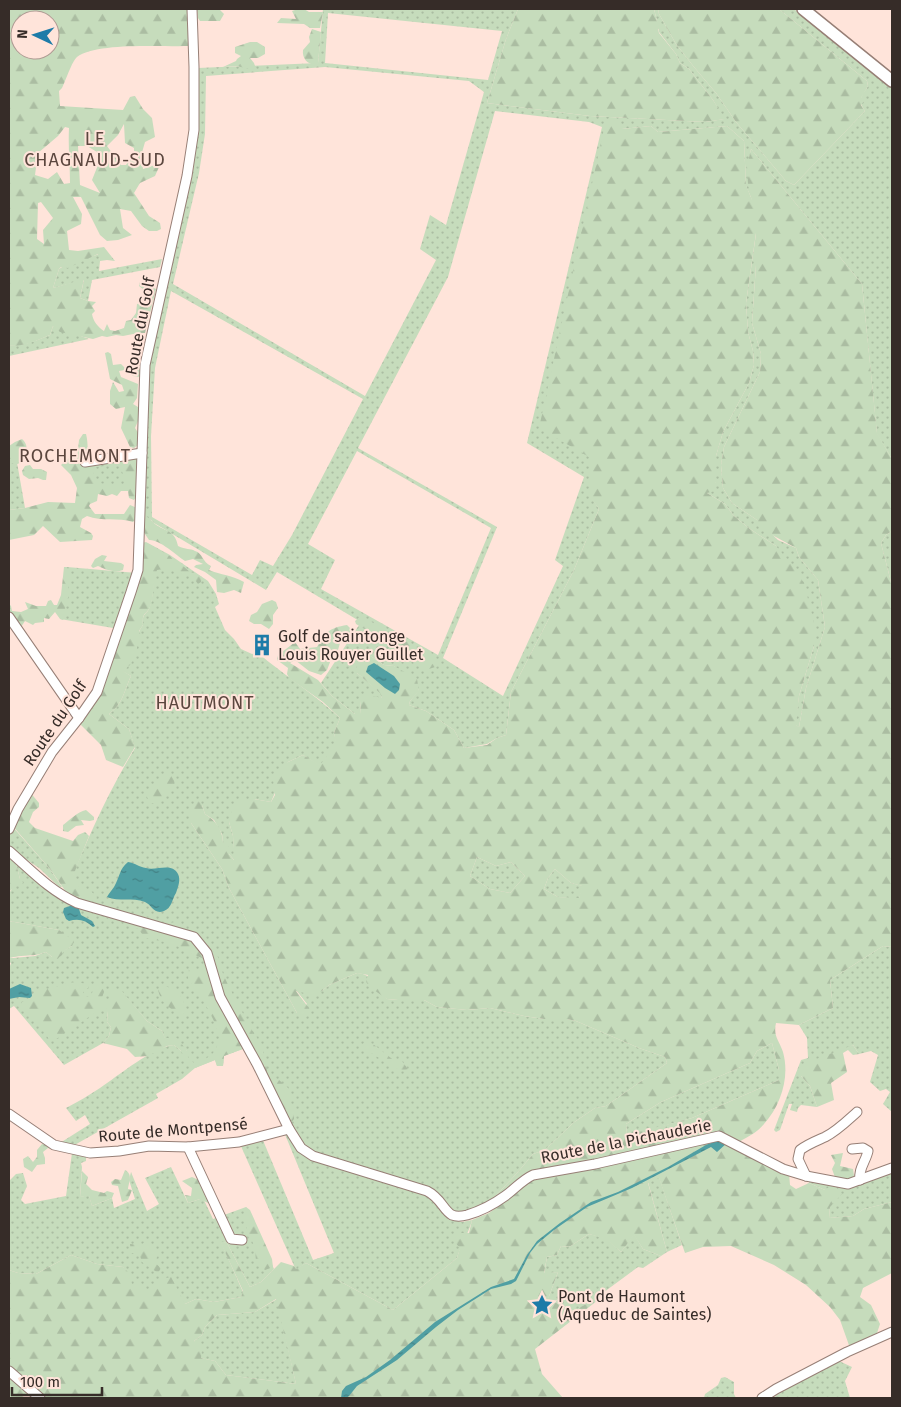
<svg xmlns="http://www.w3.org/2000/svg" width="901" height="1407" viewBox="0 0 901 1407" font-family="'Fira Sans',sans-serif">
  <defs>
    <pattern id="grass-dots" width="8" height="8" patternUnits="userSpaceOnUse" patternTransform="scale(1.25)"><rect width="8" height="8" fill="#c6dcbc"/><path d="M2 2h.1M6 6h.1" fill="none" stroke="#abbda2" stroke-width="1.8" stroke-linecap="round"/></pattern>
    <pattern id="forest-firs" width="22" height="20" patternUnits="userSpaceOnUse" patternTransform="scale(1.25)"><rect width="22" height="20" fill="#c6dcbc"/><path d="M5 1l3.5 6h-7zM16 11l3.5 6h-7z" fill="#abbda2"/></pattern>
    <pattern id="water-ripples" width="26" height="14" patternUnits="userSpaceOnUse" patternTransform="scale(1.25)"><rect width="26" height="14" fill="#509fa3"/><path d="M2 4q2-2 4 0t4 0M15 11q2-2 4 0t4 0" fill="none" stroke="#438285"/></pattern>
  </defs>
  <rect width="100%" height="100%" fill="#ffe4da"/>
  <g fill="url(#grass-dots)" fill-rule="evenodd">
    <path d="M323 9H518L506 39 487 103 590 116 705 122 724 119 713 100 689 69 680 63 676 54 659 32 657 21 654 9H658L659 14 676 44 694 67 716 93 736 122 786 181 794 185 865 111C857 100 861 97 868 86L867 81 779 9H794L892 88V459L877 434 862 284 751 149C746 173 748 181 754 204L746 186 744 141 727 126 658 132 651 126 622 129 589 457 590 495 599 509 574 570 511 692 506 735 497 738 487 744 464 748 454 730 426 711 409 705 410 701 419 690 394 666 384 665 366 653 357 673 381 693 382 699 361 701 360 714H355L332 696 321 683 361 622 277 572 266 590 154 523 151 520 143 518 149 359 193 171 198 130V68L318 63ZM328 13 502 31 488 80 325 63ZM325 67 469 81 484 92 446 225 430 215 420 249 436 260 365 396 173 284 199 173 205 134 206 76ZM495 111 589 122 602 127 527 443 584 477 555 560 563 566 503 696 443 658 497 527 358 448 448 277ZM171 291 363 399 292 535 273 566 260 560 252 575 152 517 151 436 155 368ZM357 451 491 528 438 655 321 589 335 560 308 544Z"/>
    <path d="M757 227 756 265 752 323 761 354 760 372 724 447 721 465 723 488 732 503 757 520 778 540 796 548 799 557 818 580 825 627 806 688 799 727 795 725 799 696 814 646 776 546 750 529 734 516 725 504 707 493 716 482V456L723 432 749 383 754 365 753 351 748 332 746 303Z"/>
    <path d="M99 254 100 261 99 271 162 259 160 267 92 280 88 301 80 298 84 280 53 288 59 269 62 267Z"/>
    <path d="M53 326 89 339 9 356V345C23 347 37 340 50 335Z"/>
    <path d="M15 451 25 508 9 510V453Z"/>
    <path d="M137 457 136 489H90L88 465Z"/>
    <path d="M892 531V586L881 543 886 535Z"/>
    <path d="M146 542 170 555 208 581 216 594 219 604 215 607 225 630 234 639 241 649 252 654 258 653C284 675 314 694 340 718L334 733 337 745 320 766 303 755 288 762 271 802 254 799 229 822 233 836 235 861 229 854 223 842 222 834 214 820 205 814 202 805 191 823 222 869 229 888 297 1013 307 1004 296 990 322 991 329 985 357 973C371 973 378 988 387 999L398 1000H424L437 1007 467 1010 490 1008 524 1016 544 1019H567L576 1021 639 1048 665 1057 667 1063 606 1106 595 1108 573 1123 545 1150 533 1154 518 1172 488 1204 453 1215 433 1194 301 1148 248 1047 224 1056 223 1066H217L215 1060 195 1068 182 1079 156 1094 158 1098 71 1147 60 1143 90 1124 85 1115 76 1121 66 1108C78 1102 89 1095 100 1088 118 1076 154 1046 174 1045L181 1051H187L165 1039 162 1031 147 1021 121 991 108 1011 107 1022 111 1027 109 1036 103 1043 64 1065 14 1006 9 1009V969L11 963 9 962V957L13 958 35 956 46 952 52 957 72 946 59 930 9 921V892L11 891 14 881 20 879 16 863 19 864 66 892C86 842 107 794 135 748L129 729 109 714C123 704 124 691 131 676L122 671C131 664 136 655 137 644 139 635 137 633 143 625 142 611 147 616 150 606 153 598 153 586 154 577L138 570 142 543Z"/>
    <path d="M67 567 137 573 119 629 60 619Z"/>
    <path d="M12 826 50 869 62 887H59L39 868 9 848V835Z"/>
    <path d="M477 857 496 866 511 862 525 876 510 893 490 889 470 876Z"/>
    <path d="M555 869 571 883 583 886 579 899 558 897 544 889 548 878Z"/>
    <path d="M883 946 892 947V1112L883 1104 890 1092 886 1089 880 1091 870 1082 878 1055 871 1051 859 1054 853 1045 801 1076 810 1086 817 1107 801 1105 798 1108 797 1112 790 1110 792 1104H789L780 1130 776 1132 774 1130 801 1060 808 1058 807 1038 799 1025 833 1008 830 980Z"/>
    <path d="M772 1043 779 1070V1080L692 1118 627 1136 626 1124 661 1102 750 1063 757 1051Z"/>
    <path d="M284 1132H287L304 1153 429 1197 447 1218 462 1222 472 1220C469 1233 461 1244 457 1258L393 1310 306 1263 296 1270 240 1144 262 1138 313 1260 334 1253Z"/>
    <path d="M72 1153 86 1157V1161L81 1163 82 1167 80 1197 89 1195 92 1206 112 1198 114 1208 135 1199 129 1180 131 1172 147 1211 159 1204 145 1178 171 1167 188 1203 203 1198 213 1219 246 1207 274 1269 261 1282 250 1287 227 1243 221 1242 243 1292 241 1297 214 1302 196 1299 185 1304 149 1295 131 1286 123 1267 97 1264 71 1255 36 1274 18 1273 9 1270V1181L16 1174 23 1173 27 1186 21 1200 25 1204 66 1196Z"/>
    <path d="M892 1172V1202L864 1209 853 1216 829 1218 830 1207 825 1190 809 1183V1180L849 1186 863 1183Z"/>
    <path d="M659 1177 682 1245 667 1252 648 1182Z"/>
    <path d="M589 1234 606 1238 621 1252 634 1234 643 1249 661 1256 643 1268 638 1267 596 1298 598 1300 593 1304 590 1302 574 1311 548 1299 558 1272 544 1274 547 1257 557 1255 561 1246 569 1247Z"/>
    <path d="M277 1299 296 1384 226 1375 215 1361 200 1358 194 1341 202 1335 205 1327 217 1315 255 1312Z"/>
    <path d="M839 1361 852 1367 845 1381 850 1398H776L775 1396 800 1381Z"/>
    <path d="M725 1377 734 1382V1394L736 1398H704L705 1394 718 1385 721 1378Z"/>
  </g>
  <g fill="url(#forest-firs)" fill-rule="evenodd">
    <path d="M9 9H192L189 22 188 46C163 47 96 42 77 57 72 61 66 80 62 88L59 91 60 106 123 110 130 97 135 96 143 109 152 118 155 137 145 142 141 156 143 169 155 165 159 167 155 176 140 183 134 193 149 216 160 223 161 229 157 231H149L142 226 131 211 120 209 123 228 132 235 118 240 107 241 100 235 81 197H73L82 214 81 224 67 231 69 250 78 251 104 247 115 261 107 260 100 261 98 254 68 268 61 267 59 269 53 288 84 279 80 298 88 301 96 302 92 306 95 311 92 314C93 321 98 327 104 331L107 324 110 330 115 331 124 328 126 321 131 320 136 313 137 304 141 303 145 291 139 286 140 282 156 289 145 333 133 334 123 336 116 335 107 337 102 336 93 339 60 332 53 326 50 335C37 340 23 348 9 345ZM20 20H50V50H20ZM124 124 125 143 134 148V153L126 165H121L107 146 118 135ZM65 127 69 128C68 147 70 165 70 183L64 184 57 172 48 179 35 175 38 153 58 136ZM78 146H87L102 155 92 180 100 193 80 185ZM41 202 53 218 43 230 44 244 37 239 38 203Z"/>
    <path d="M198 9H219L224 14 220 21H200L198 18 197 10Z"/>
    <path d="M298 9H304L309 12H323L320 28H310L304 24 277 23 281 18 296 19 292 11Z"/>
    <path d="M518 9H654L657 21 660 24 661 28 658 29 659 33 676 54 680 63 689 69 713 100 725 119 705 122 590 116 487 103 506 39Z"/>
    <path d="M658 9H779L867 81 868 86 861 98 864 101 861 105 865 111 794 185 786 181 736 122 716 93 694 67 676 44 659 14Z"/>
    <path d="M312 29 321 32 318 63 315 65C307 64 302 58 303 50L310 42 309 37Z"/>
    <path d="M250 42H257L265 47V54L258 58H250L254 63 256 69 253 70 237 66 223 67 236 61 237 59 241 56 235 53V47Z"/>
    <path d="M610 120H616L622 129 651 126 658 132 727 126 744 141 746 185 752 200 748 184 747 166 751 149 862 284 877 433 892 459V531L886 535 881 543 892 586V947L883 946 830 980 833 1008 799 1025 776 1023C773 1036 779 1040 783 1052 790 1077 781 1105 764 1124 758 1132 747 1137 739 1142L723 1133 531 1174 488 1204 518 1172 533 1154 545 1150 573 1123 595 1108 606 1106 667 1063 665 1057 639 1048 576 1021 567 1019H544L524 1016 490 1008 467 1010 437 1007 424 1000H398L387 999 368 986 366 981 368 975 357 973 329 985 322 991 313 995 296 991 311 1011 306 1017H302L297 1013 229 888 222 869 191 823 190 810 197 799 202 805 205 814C216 821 222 829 223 842L229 847V854L234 860 233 836 229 822 232 809 236 802 254 799 271 802 275 795 273 778 288 762 303 755 320 765 336 745 334 733 340 718 323 702 289 678 287 674 288 668 277 660C277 653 281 653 286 649 289 647 292 644 295 642L300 649 317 647C326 632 329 628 347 625L350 628V638L345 643H340L338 650 325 651V655L329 652 332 657 327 670 321 675 309 671 295 660 290 663 318 680 332 696 355 714H360L361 701 364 694 382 698 380 693 357 673 356 668 366 653 384 665 394 666 417 679 419 691 410 701 409 705 426 711 454 730 464 748 487 745 497 738 506 735 511 692 574 570 599 509 589 495V457L539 428 605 124ZM756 233V265L752 323 761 354 760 372 724 447 721 465 723 488 732 503 757 520 759 528 796 548 799 557 818 580 825 627 806 688 799 727 796 725 799 696 814 646V623L804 583 787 559 776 546 750 529 734 516 725 504 707 493 714 491 716 482V456L723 432 749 383 754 365 753 351 748 332 746 303ZM477 857 496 866 511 862 525 876 510 893 490 889 470 876ZM555 869 571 883 582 886 579 898 558 897 544 889 548 878ZM772 1043 779 1070V1080L692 1118 627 1135 626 1124 661 1102 750 1063 757 1051Z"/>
    <path d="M108 352 111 354 113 365 121 364 125 368 140 367V377L133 376 125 370 119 371 121 377 138 384 137 398 133 404 138 407V421L135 428 139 434 138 445 134 448 130 447 121 428 125 407 116 409 110 404V391L113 382 119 392 124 391 122 385 110 379 105 353Z"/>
    <path d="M83 434H86C89 445 86 454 91 465L137 457C141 462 141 472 136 477V497L134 500 129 498 128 491H121L117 496 112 494 107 496 98 494 97 501 90 504 89 506 95 514H124L130 505 137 508V518L133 522C118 517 102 522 87 516L82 519 80 527 91 533 93 536 92 540 60 542 43 526 34 535 9 540V510L25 508 48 502 75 503 77 488 71 475 61 465 70 457 77 459 79 440ZM120 464 125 482 122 486 97 483 93 475 96 467Z"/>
    <path d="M22 439C31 447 25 457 18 464L9 463V446L15 442Z"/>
    <path d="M30 465 33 469H41L47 472 46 480H43L38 478 29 479 23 475 22 471 25 466Z"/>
    <path d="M146 516C149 518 152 521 155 524 166 532 175 530 178 546 186 550 190 548 195 551 203 553 202 562 211 566L209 570C221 575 232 575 244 582L241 593 234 590 224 593 217 592 216 580 205 572 194 567 196 565 203 564 193 559 185 561C176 555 159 539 149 540L143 531V518Z"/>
    <path d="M147 543 170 556 175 562 183 566 190 572 194 573 202 577 201 582 198 584 192 576C178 575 171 567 157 570 153 582 154 597 150 607 146 616 142 611 143 625L139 631 142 638 137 646V652L130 665 123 671 131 676C124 691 123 704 109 714L129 729 135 747 123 767 106 760 101 745 77 721 97 692 140 552 144 545Z"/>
    <path d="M102 555 107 556 104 561 121 563 124 565 123 570C115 573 106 570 98 566L93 568 91 566 95 559Z"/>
    <path d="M64 567H67L70 574 68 585 69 594 65 609V617L63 620 60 619 55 612 49 619 44 618V622L35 623 33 625 25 621 21 627 9 613V604L11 606 12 611 21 612 28 609 25 602 36 606H46L48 601 51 600 54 605H57L61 595Z"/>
    <path d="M272 600 276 602 278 608 273 615V624L269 629 261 624H254L249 621 251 615 257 612 262 604Z"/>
    <path d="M361 616 432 656 441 665 429 669H423L422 665 414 663 406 653 356 624 355 621Z"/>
    <path d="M170 774C175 777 175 783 174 789L164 792C166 802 158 804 150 803L147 797 148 790 162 777Z"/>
    <path d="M29 791 39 803V807L33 812 29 822 35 828 73 841 78 835 85 832 89 836 73 876 75 885 90 890 97 898 90 902 66 892 50 869 11 824Z"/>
    <path d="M86 810 94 817V820L90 821 81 820 84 825 76 826 68 832 63 831V825C70 820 77 812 86 810Z"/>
    <path d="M9 858 16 863 20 879 23 882 22 885 14 882V887L9 892Z"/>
    <path d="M117 910 130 916 152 918 157 924 163 926 165 924 180 921 181 929 198 935 210 947 218 957 223 974 230 989 250 1027 262 1046 268 1075 279 1080 288 1088 290 1106 294 1110V1119L291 1123 248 1047 224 1056 223 1066H217L215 1060 195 1068 188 1065 181 1051 174 1045 167 1046 148 1056 135 1057 127 1049 103 1043 109 1036 111 1027 107 1022 108 1011 106 1008H102L58 1038 49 1039 36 1020 31 1019 25 1010 20 1007 22 1002 32 999 35 989C39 989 43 989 47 989 61 987 76 976 89 987L83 992 86 997 91 996 94 987 101 984 105 988 102 998 109 1000V990L114 988 121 990 147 1021 162 1031 165 1038H177L187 1051 188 1057 194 1063C202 1060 211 1058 215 1050 217 1047 217 1044 218 1042 219 1039 221 1037 221 1034L216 1028V1025C209 1011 199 990 188 980L189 968C194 968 197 971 203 971L206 964 202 958 185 951 177 946 172 947 170 943 146 938 138 929 124 921 96 915 98 912Z"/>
    <path d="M9 921 59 930 74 941 72 946 64 951 62 955 57 959 52 957 46 952C35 956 32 955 21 956 16 956 14 958 9 957Z"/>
    <path d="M161 986C178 987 182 996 187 1011L182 1015C171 1010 161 1003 158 990Z"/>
    <path d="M365 1042 373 1044 396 1062 401 1060 408 1069C390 1073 382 1055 365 1051L362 1045Z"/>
    <path d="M853 1045 859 1054 853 1055 848 1050 843 1053 847 1072 831 1083 834 1100 817 1107 810 1086 801 1076V1065Z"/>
    <path d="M721 1139 789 1173 790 1185 796 1189 809 1183 825 1190 833 1184 842 1194 830 1207 829 1218 853 1216 864 1209 892 1202V1273L863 1288 860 1297 871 1305 880 1324 876 1336 850 1348 840 1320 830 1307 806 1285 774 1265 731 1246 703 1247 685 1253 659 1178 648 1183 667 1252 661 1256 643 1249 634 1235 621 1252 606 1239 589 1234 569 1247 561 1246 557 1255 547 1257 544 1273 558 1272 548 1299 573 1311 590 1302 593 1304 535 1349 542 1374 563 1398H45L34 1389 28 1391C25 1398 19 1398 12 1398L9 1396V1378L14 1382 23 1381 9 1368V1270L18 1273 36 1274 71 1255 97 1264 123 1267 130 1274 132 1285 144 1286 149 1294 157 1280 171 1277 185 1304 196 1299 214 1302 241 1297 243 1291 220 1241 227 1243 250 1287 261 1282 281 1262 294 1266 296 1269 306 1263 393 1310 457 1258 460 1248 452 1239 457 1233H469L472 1220 489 1213 512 1196 522 1185 535 1177ZM276 1299 296 1384 226 1375 215 1361 201 1358 202 1349 194 1341 202 1335 205 1327 217 1315 255 1312Z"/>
    <path d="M42 1144 50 1145 52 1149 48 1148 43 1152 45 1158V1164L37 1165 32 1172 24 1167 23 1159 28 1156 33 1162 37 1157V1150Z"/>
    <path d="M843 1153 840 1166 853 1169 854 1176 848 1182 836 1180 832 1169 835 1163 831 1155Z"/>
    <path d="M125 1170C133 1174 129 1182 128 1189L132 1190 128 1200 122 1202 118 1186 112 1185 111 1182 115 1179 121 1180Z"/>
    <path d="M82 1171 88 1177 86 1184 92 1190 104 1193 107 1191 114 1193 112 1198 92 1206 89 1196 80 1197Z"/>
    <path d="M192 1177 203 1182 209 1202 208 1203 200 1199 188 1203 185 1195 191 1196 192 1188 182 1181Z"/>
    <path d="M246 1207 250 1210 272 1259 273 1267 265 1270 256 1262 255 1248 245 1224Z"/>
    <path d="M150 1238 149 1250 160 1252 154 1262 161 1268 158 1273 142 1262 139 1253H131L130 1244 141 1245Z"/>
  </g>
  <g fill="url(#water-ripples)">
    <path d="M374 663 394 676 400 684 399 690 395 694 385 688 366 672 368 666Z"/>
    <path d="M128 862C135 863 139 867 146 868 156 871 172 862 178 874 181 880 178 887 176 893 172 899 172 908 164 911 154 915 152 905 145 902 132 897 119 902 107 897 109 893 112 890 114 887 120 877 119 869 128 862Z"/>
    <path d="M73 905 78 906 81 915 92 921 95 926 93 927C86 920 78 918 69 921L66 919 63 912 64 908Z"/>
    <path d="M20 984 31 988 32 996 30 998 19 997 9 999V989Z"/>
    <path d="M721 1139 727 1143 717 1152 711 1147 632 1188 587 1207 554 1230 537 1244 530 1253 516 1281 511 1284 491 1289 458 1310 436 1327 397 1360 357 1386 349 1396 346 1398H341L342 1391 346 1386 366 1377 390 1360 435 1322 491 1287 514 1279 527 1255 537 1241 560 1223 591 1202 618 1192 668 1167 706 1145Z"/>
  </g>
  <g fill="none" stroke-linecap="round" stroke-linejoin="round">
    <g stroke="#977f76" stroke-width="11">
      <g id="minor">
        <path d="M85 462 142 453"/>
        <path d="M9 617 79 718"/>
        <path d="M9 829 18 809 52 752 79 718 97 692 131 592 138 570 145 365 187 176 194 130V67L192 9"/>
        <path d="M9 851C32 871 49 890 77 903L194 937 207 953 220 997 257 1064 289 1129 301 1148 313 1156 427 1191C441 1198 443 1210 452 1215 457 1217 463 1216 467 1215 481 1211 494 1204 505 1196 515 1189 522 1180 533 1175L595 1164 719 1136 783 1169 806 1176 848 1184 892 1168"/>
        <path d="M9 1114 54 1145 90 1153 119 1151 149 1146 188 1147 239 1142 289 1129"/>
        <path d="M188 1147 231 1239 242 1240"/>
        <path d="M852 1149 863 1148 868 1151C866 1161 858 1169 860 1180"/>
        <path d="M806 1176 798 1159 800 1150C808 1144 816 1141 825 1137 837 1131 847 1121 857 1112"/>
        <path d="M9 1371 40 1398"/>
        <path d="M762 1398 776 1389 847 1352 892 1332"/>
      </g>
    </g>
    <g stroke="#977f76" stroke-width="14">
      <path id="major" d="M803 9 892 81"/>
    </g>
    <use href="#minor" stroke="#fff" stroke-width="9"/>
    <use href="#major" stroke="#fff" stroke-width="11"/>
  </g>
  <defs>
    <g id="building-bare" transform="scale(1.725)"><path d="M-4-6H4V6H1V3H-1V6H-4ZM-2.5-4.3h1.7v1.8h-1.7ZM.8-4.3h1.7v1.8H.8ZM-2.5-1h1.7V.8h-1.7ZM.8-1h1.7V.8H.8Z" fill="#1d7ba8" stroke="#ffe4da" stroke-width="2.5" paint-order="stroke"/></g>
    <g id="sight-bare" transform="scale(1.725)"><path d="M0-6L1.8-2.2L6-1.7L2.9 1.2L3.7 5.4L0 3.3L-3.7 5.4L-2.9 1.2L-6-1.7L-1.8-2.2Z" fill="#1d7ba8" stroke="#ffe4da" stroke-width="2.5" paint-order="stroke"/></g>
  </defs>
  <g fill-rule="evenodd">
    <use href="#building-bare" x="262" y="645"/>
    <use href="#sight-bare" x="542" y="1305"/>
  </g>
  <g text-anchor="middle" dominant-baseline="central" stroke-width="4" stroke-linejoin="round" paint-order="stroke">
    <g font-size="16" fill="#362c28" stroke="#ffe4da">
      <text transform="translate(140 326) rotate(-79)">Route du Golf</text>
      <text transform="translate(55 723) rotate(-56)">Route du Golf</text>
      <text transform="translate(173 1130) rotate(-5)">Route de Montpensé</text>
      <text transform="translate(626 1141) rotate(-11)">Route de la Pichauderie</text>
    </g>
    <g font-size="16" fill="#362c28" stroke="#ffe4da" text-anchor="start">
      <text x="278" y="636">Golf de saintonge<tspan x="278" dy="18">Louis Rouyer Guillet</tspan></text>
      <text x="558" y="1296">Pont de Haumont<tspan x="558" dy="18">(Aqueduc de Saintes)</tspan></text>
    </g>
    <g font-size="18" letter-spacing="1" fill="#5b463e" stroke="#ffe4da">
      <text x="95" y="139">LE<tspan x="95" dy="21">CHAGNAUD-SUD</tspan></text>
      <text x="75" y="456">ROCHEMONT</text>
      <text x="205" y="703">HAUTMONT</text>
    </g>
  </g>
  <rect width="901" height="1407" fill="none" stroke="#362c28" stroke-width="20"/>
  <g transform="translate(35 35) rotate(274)"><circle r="24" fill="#ffe4da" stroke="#af9a93"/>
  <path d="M0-4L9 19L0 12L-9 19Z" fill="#1d7ba8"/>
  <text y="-8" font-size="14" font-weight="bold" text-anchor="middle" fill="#362c28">N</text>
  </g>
  <path d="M12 1387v8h90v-8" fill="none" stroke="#362c28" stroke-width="2.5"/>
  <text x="20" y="1387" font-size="15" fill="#362c28" stroke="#ffe4da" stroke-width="4" paint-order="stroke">100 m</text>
</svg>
